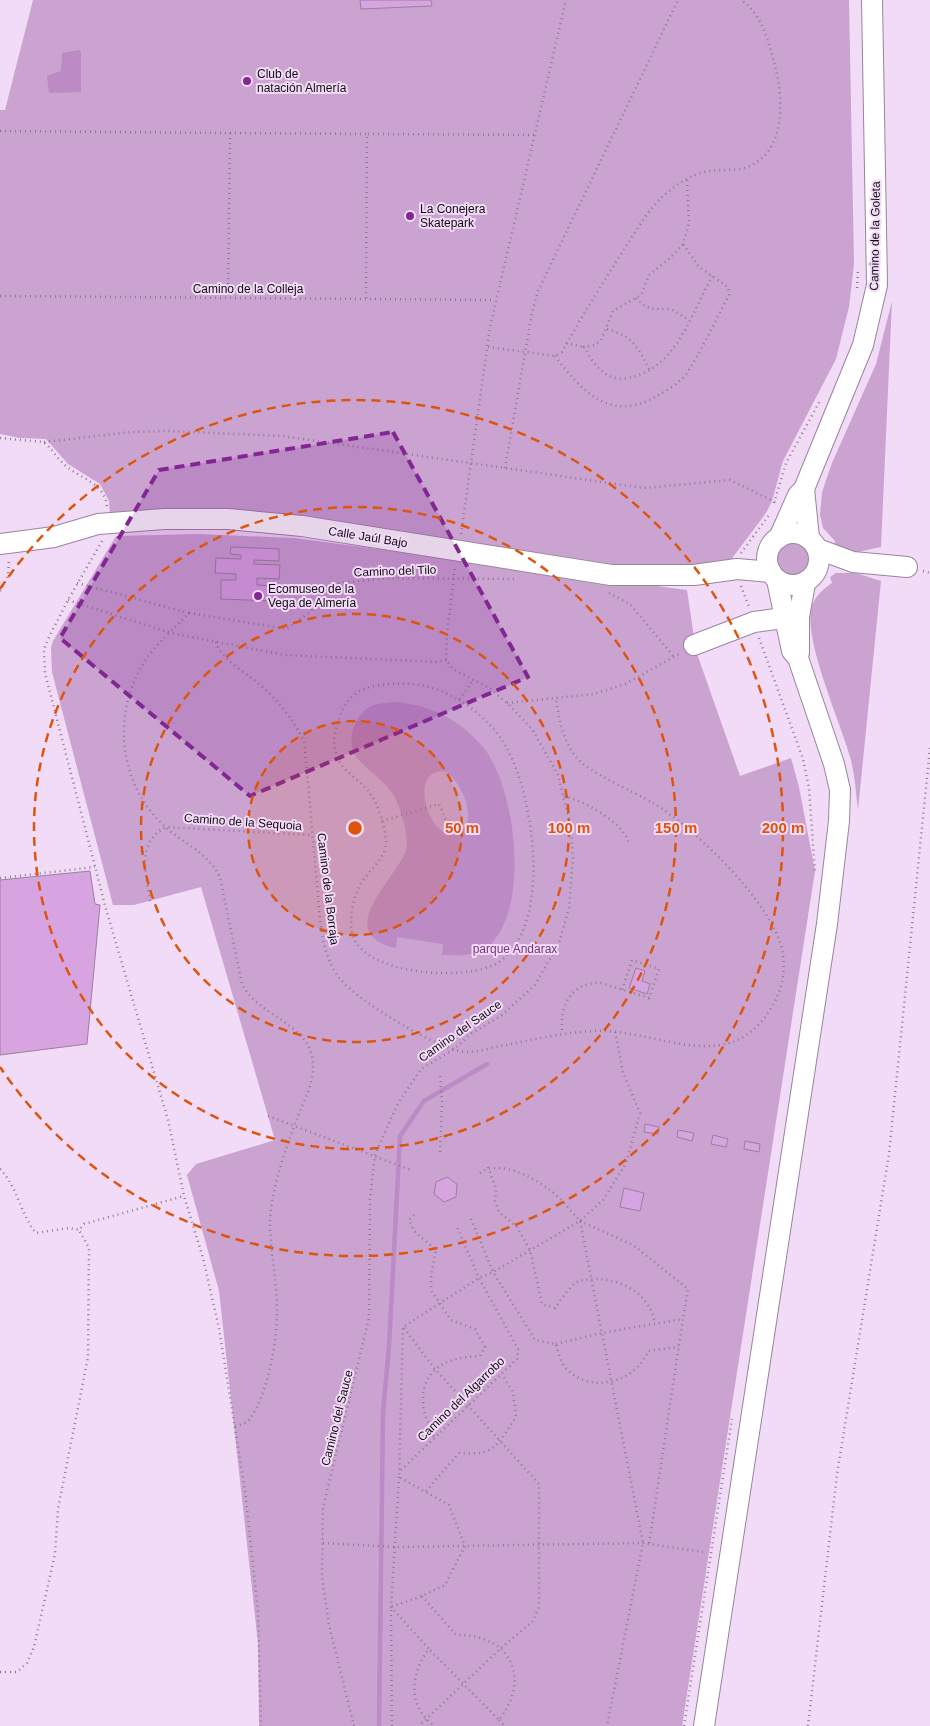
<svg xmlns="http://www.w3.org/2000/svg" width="930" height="1726" viewBox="0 0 930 1726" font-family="Arial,sans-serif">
  <rect width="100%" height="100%" fill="#f2dbf7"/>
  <g fill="#caa3d1">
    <path d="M33 0H849L854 264 849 307 836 359 783 461 772 501 766 513 733 557 732 563 633 569 110 514 109 501 100 484 68 464 46 439 20 438 0 434V110H5Z"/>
    <path d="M892 301 881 547 853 553 833 549 835 541 823 528 820 515 822 492 832 463 876 364Z"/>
    <path d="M199 534 294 538 687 590 696 651 740 776 791 758 799 787 815 871 682 1726H259L258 1643 219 1291 187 1175 196 1164 275 1140 201 887 134 905H113L52 672 51 648 53 641 116 536Z"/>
    <circle cx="794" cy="559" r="17"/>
    <path d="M836 573H856L881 581 858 810C856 793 855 777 851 760 841 723 805 645 811 609 814 597 823 589 832 583L830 577Z"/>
  </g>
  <g fill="#bc8ac5" fill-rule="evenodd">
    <path d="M79 50 81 52V92L49 93 47 76 61 71 62 53Z"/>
    <path d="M394 702C431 705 459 719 483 747 516 786 532 914 486 948 474 957 456 955 442 955L443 944 397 937 396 948C325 932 408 870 407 844 407 830 399 800 390 790 381 778 367 770 357 758 345 743 354 717 368 708 375 703 386 703 394 702ZM445 771C463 782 483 829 452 835 429 836 407 769 445 771Z"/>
  </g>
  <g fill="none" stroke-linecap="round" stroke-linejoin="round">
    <path stroke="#bc8ac5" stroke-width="4.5" d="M379 1726 383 1413 389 1346 400 1136 424 1101 487 1064"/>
  </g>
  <g fill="#d7a3e0" stroke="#97829b">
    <path d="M360 0H431L432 6 361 9Z"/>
    <path d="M231 547 279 549V561L254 560V564L280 565 279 579 257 578V585L274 586 273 601 221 599V580H236V574L215 573 216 558 241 559V555L230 554Z"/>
    <path d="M90 871 95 904 100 905 87 1044 0 1055V880Z"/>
    <path d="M636 968 645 971 642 981 650 984 647 994 629 988Z"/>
    <path d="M645 1124 659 1127 658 1134 644 1132Z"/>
    <path d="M678 1130 694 1133 692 1141 677 1137Z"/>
    <path d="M713 1135 728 1139 726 1147 711 1144Z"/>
    <path d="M745 1141 760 1144 759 1152 744 1149Z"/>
    <path d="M447 1177 457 1184 456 1197 444 1202 434 1194 436 1182Z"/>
    <path d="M624 1188 644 1193 640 1211 620 1207Z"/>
  </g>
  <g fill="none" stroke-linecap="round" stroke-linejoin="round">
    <g stroke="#99849d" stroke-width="22">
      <g id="minor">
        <path d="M804 489 809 538"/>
        <circle cx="793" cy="559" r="26"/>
        <path d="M779 538 798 495 804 489 863 345 877 285 872 0"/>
        <path d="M0 544 54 537 98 524 164 519H228L302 526 611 575H694L737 569 771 572"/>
        <path d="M818 549 853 562 907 567"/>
        <path d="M694 645 754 622 784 618"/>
        <path d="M799 653V617L805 583"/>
        <path d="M704 1726 827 924 839 821 840 790 834 764 798 658 792 651 777 580"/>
      </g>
    </g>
    <g stroke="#8b7b8e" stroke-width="2.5" stroke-dasharray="1 4" stroke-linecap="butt">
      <path d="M0 131 230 133 228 297"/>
      <path d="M230 133 367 134"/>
      <path d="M687 180 689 223 683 244 671 257 649 275 641 295 613 311 601 340 595 345 584 347C593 363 605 382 627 378 675 371 692 313 712 276"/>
      <path d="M857 288 858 271"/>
      <path d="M0 296 495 300"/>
      <path d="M366 298 367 134 534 135"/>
      <path d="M636 298C648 311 655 309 671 309L689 320"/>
      <path d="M607 329C634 337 638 347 650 371"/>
      <path d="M566 343 584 347"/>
      <path d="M488 347 555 356 562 352C582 316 603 282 625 248 636 231 647 212 661 198 674 186 692 173 710 171 722 169 733 171 744 168 786 156 784 100 775 66 769 43 762 14 741 0"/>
      <path d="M555 356C581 390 610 424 657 396 667 390 680 383 687 373 703 348 715 321 729 295L728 287 699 267 683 244"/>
      <path d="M0 438 43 442C52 448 57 459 66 466 81 479 105 483 107 507"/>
      <path d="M44 442 131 432 169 431 282 436 644 488 730 480 775 502"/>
      <path d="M505 468 532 313 538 291 678 0"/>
      <path d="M774 503 786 463 821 399"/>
      <path d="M461 534 490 327 566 0"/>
      <path d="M102 541 68 600 49 637 44 649 45 673 106 909 168 1120 184 1196 203 1258 219 1328 245 1491 258 1612 261 1726"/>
      <path d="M741 553 769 515"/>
      <path d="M923 571 930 573"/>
      <path d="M77 583 189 613"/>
      <path d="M741 586 749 607"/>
      <path d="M0 591 8 576 9 559"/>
      <path d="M609 593 630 604 674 657"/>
      <path d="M68 600 171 633 284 655 437 662 446 660"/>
      <path d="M759 638 803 759 809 788 815 872"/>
      <path d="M216 642C219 659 255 678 268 692 283 707 294 722 304 741 309 788 312 835 317 882 320 914 319 954 341 980 357 1000 441 1052 467 1052 478 1052 490 1048 500 1046 533 1040 567 1031 601 1031 659 1031 726 1075 768 1013 780 996 786 975 783 955 777 907 694 827 653 803 633 791 589 773 576 757 563 741 559 719 556 699"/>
      <path d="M459 700C477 711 496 728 506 747 534 795 553 925 499 962 470 982 366 976 353 936 348 921 353 900 359 887 367 870 387 860 386 840 385 826 378 804 370 793 363 784 353 777 345 769 328 751 334 726 344 707 350 696 361 688 374 686 406 681 431 683 459 700L474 679"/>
      <path d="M507 703 594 694 625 684 681 653"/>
      <path d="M564 796C584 801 623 822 629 843"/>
      <path d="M382 821 439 804 446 820 451 822"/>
      <path d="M0 878 95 867"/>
      <path d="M150 901C146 874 136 842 166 827L311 835"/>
      <path d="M562 1030C560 1004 572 982 601 983L649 998 659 969 632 960 622 990"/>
      <path d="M268 1116 411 1170"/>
      <path d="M440 1152 442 1102 440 1076"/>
      <path d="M488 1167 496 1189 495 1201 499 1212 517 1227 530 1250 542 1304 555 1308C561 1300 568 1289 575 1283 581 1279 592 1279 598 1279 625 1280 650 1296 655 1323"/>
      <path d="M0 1169C18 1187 20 1214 36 1233L69 1228 79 1230 84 1224 184 1196"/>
      <path d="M480 1173C499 1159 533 1177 550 1190 561 1198 571 1211 580 1221L643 1543 607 1726"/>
      <path d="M414 1215 409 1220 414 1231 436 1250 431 1276V1290L451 1320 475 1329 485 1347 480 1356C449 1357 421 1367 423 1404 423 1414 431 1427 434 1437"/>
      <path d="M471 1219 493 1272 535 1340 556 1344C558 1351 560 1360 564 1366 587 1395 635 1384 648 1351L679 1347"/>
      <path d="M580 1221 633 1245 688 1289 683 1319"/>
      <path d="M404 1328 435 1369 539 1484V1607L533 1621 501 1648 419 1726"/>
      <path d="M556 1344 601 1333 683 1319 649 1544"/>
      <path d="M235 1426C240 1425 245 1424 249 1420 268 1395 277 1341 277 1311 277 1283 271 1255 270 1227 269 1195 285 1151 296 1121 304 1100 317 1079 312 1056 305 1023 256 1014 242 984L220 877C207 851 181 843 161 823 117 779 112 709 147 658 159 641 175 628 189 613L287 629 310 612 331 584 387 578 517 579"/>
      <path d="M401 1470 517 1359 518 1349 479 1278 457 1227"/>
      <path d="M399 1477 391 1607 429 1649C410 1673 407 1707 435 1726"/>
      <path d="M426 1491 459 1453C496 1456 497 1445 516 1417L513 1392 502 1374"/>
      <path d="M323 1543 396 1547 643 1543 703 1552"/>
      <path d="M422 1596 456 1635C510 1634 532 1677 499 1720L429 1649"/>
      <path d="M0 1672H17L27 1663 34 1647 55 1554 58 1509 88 1357 89 1248 79 1230"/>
      <path d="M499 1720 505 1726"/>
      <path d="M354 1726 329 1625 322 1577 323 1508 369 1318 370 1199 375 1155 397 1105 421 1069 454 1049 472 1033 502 1015 535 985 559 943 569 908 573 859 571 827 558 775 532 729 507 703 491 689 453 669 446 660 447 633 455 567"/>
      <path d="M392 1726 391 1607 422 1596 445 1585 465 1546 449 1505 399 1477 403 1327 479 1278 493 1272 580 1221 603 1200 626 1163 640 1113 623 1073 615 1031"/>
      <path d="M684 1726 732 1419"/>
      <path d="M808 1726 837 1474 889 1154 930 748"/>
    </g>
    <use href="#minor" stroke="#fff" stroke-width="20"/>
  </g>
  <path fill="#822693" fill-opacity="0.2" stroke="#822693" stroke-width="4" stroke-dasharray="10 6" stroke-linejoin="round" d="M393 432 528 677 250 796 60 638 159 470Z"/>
  <circle cx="355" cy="828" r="107" fill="#dd550c" fill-opacity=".12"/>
  <g fill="none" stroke="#dd550c" stroke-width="2.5" stroke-dasharray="9 6">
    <circle cx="355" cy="828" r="107"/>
    <circle cx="355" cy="828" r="214"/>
    <circle cx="355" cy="828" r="321"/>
    <path d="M0 589A428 428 0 1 1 0 1067"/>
  </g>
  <g fill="#822693" stroke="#f2dbf7" stroke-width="2">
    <circle cx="247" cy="81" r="5"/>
    <circle cx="410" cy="216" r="5"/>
    <circle cx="258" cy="596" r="5"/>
  </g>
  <g text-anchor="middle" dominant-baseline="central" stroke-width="4" stroke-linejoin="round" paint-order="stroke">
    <g font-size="12" fill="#140c15" stroke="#f2dbf7" text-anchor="start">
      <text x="257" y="74">Club de<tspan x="257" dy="14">natación Almería</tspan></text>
      <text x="420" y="209">La Conejera<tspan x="420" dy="14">Skatepark</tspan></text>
      <text x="268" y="589">Ecomuseo de la<tspan x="268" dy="14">Vega de Almería</tspan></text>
    </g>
    <g font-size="12" fill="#140c15" stroke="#f2dbf7">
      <text transform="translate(875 236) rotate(-89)">Camino de la Goleta</text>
      <text x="248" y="289">Camino de la Colleja</text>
      <text transform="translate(368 537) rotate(9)">Calle Jaúl Bajo</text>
      <text transform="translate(395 571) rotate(-2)">Camino del Tilo</text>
      <text transform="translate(243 822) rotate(4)">Camino de la Sequoia</text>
      <text transform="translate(328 889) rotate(83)">Camino de la Borraja</text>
      <text transform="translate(460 1031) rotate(-35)">Camino del Sauce</text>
      <text transform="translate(461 1399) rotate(-44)">Camino del Algarrobo</text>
      <text transform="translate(337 1418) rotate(-76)">Camino del Sauce</text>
    </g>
    <g font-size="12" fill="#743780" stroke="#f2dbf7">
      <text x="515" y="949">parque Andarax</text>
    </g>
  </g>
  <circle cx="355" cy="828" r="8" fill="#dd550c" stroke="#f2dbf7" stroke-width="2.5"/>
  <g font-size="15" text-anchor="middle" font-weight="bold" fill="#dd550c" stroke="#f2dbf7" stroke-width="4" stroke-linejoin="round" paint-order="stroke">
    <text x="462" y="833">50 m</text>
    <text x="569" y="833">100 m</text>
    <text x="676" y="833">150 m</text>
    <text x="783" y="833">200 m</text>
  </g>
</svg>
